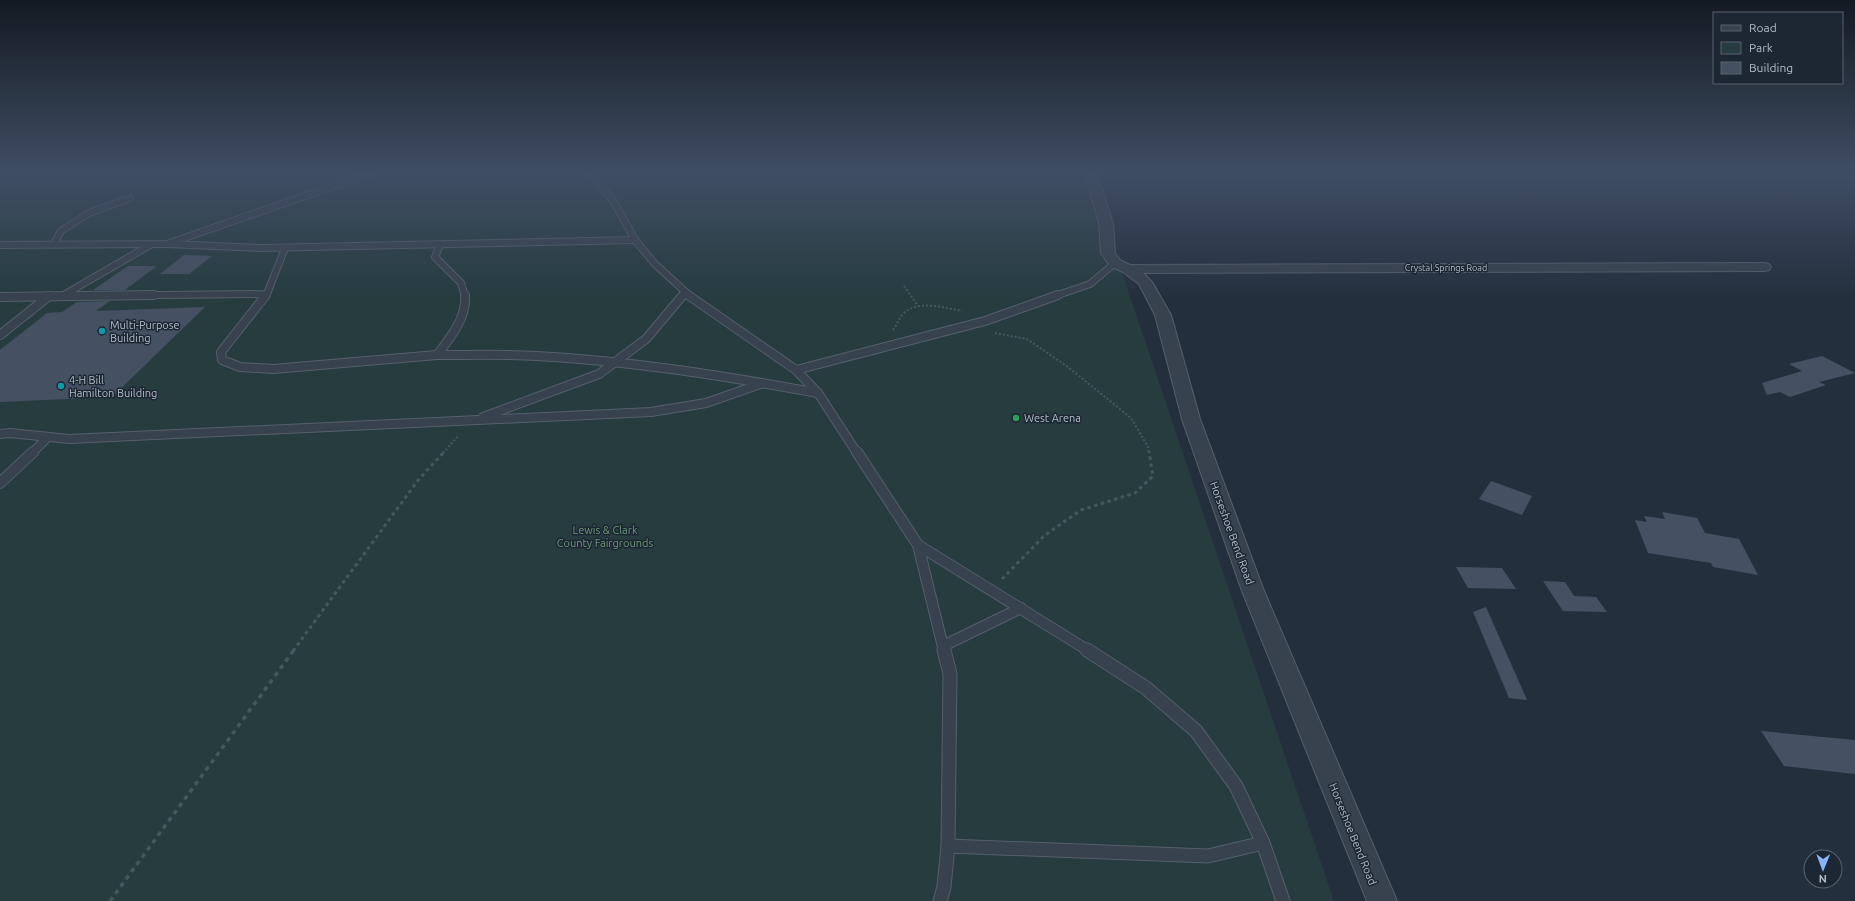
<svg xmlns="http://www.w3.org/2000/svg" width="1855" height="901" viewBox="0 0 1855 901" font-family="Ubuntu,sans-serif">
  <rect width="100%" height="100%" fill="#242f3e"/>
  <path fill="#263c3f" d="M0 172H1088L1334 901H0Z"/>
  <g fill="#455162">
    <path d="M184 255 212 256 189 274H160Z"/>
    <path d="M128 266H157L125 290H93Z"/>
    <path d="M110 301 96 311 205 307 112 397 0 402V350L47 313 62 312 77 302Z"/>
    <path d="M1822 356 1855 373 1819 382 1826 385 1790 397 1780 392 1767 395 1762 383 1802 371 1789 364Z"/>
    <path d="M1491 481 1532 496 1522 515 1479 499Z"/>
    <path d="M1662 512 1697 518 1705 533 1739 539 1758 575 1713 567 1711 563 1648 553 1635 520 1647 522 1644 516 1665 519Z"/>
    <path d="M1456 567 1502 568 1516 589 1468 588Z"/>
    <path d="M1543 581 1565 582 1574 596 1596 597 1607 612 1563 611Z"/>
    <path d="M1486 607 1527 700 1509 698 1473 612Z"/>
    <path d="M1761 731 1855 740V774L1784 766Z"/>
  </g>
  <g fill="none" stroke-linecap="round" stroke-linejoin="round">
    <g stroke="#565f6c" stroke-width="8">
      <g id="lane-far3">
        <path d="M590 172 614 202 635 240 655 264 690 296"/>
        <path d="M54 244 61 231 89 213 130 198"/>
        <path d="M167 244 262 248 635 240"/>
        <path d="M0 245 167 244 374 172"/>
        <path d="M440 245 435 257 461 283 465 296"/>
        <path d="M62 296 150 245"/>
        <path d="M65 296 267 294 285 248"/>
        <path d="M265 296 267 294"/>
        <path d="M682 296 685 293"/>
        <path d="M1055 296 1090 284 1115 263"/>
      </g>
    </g>
    <g stroke="#565f6c" stroke-width="10">
      <g id="lane-far2">
        <path d="M266 295 221 352 222 360 240 367 273 369 437 355"/>
        <path d="M465 295C467 318 450 338 437 355 470 355 504 354 537 356 632 361 725 376 818 393"/>
        <path d="M688 295 796 370 818 393 857 453"/>
        <path d="M0 297 154 295"/>
        <path d="M0 335 49 296"/>
        <path d="M796 370 985 321 1058 295"/>
        <path d="M483 417 599 374 646 339 683 295"/>
        <path d="M0 434 10 433 69 439 651 412 706 403 763 383"/>
        <path d="M32 453 48 437"/>
      </g>
    </g>
    <g stroke="#565f6c" stroke-width="12">
      <g id="lane-far1">
        <path d="M857 452 918 545 1089 651"/>
        <path d="M0 483 33 452"/>
        <path d="M918 545 944 651"/>
        <path d="M943 646 1021 608"/>
      </g>
    </g>
    <g stroke="#565f6c" stroke-width="15">
      <g id="lane">
        <path d="M1087 650 1146 688 1196 731 1236 786 1263 843 1283 901"/>
        <path d="M948 846 1208 856 1263 843"/>
        <path d="M940 901 944 887 948 846 950 674 944 650"/>
      </g>
    </g>
    <g stroke="#565f6c" stroke-width="2">
      <path id="street" d="M1085 172H1097L1113 224 1115 253 1120 260 1130 265 1764 263 1769 264 1771 267 1769 270 1764 271 1143 273 1152 282 1171 315 1200 419 1264 591 1397 901H1367L1242 591 1182 419 1155 315 1139 284 1123 272 1110 266 1101 253 1099 224Z"/>
    </g>
    <g stroke="#44595c" stroke-width="2" stroke-dasharray="2 2" stroke-linecap="butt">
      <path d="M904 286 918 306"/>
      <path d="M893 330C897 325 899 318 903 314 917 299 945 308 962 311"/>
      <path d="M995 333 1027 339 1068 367 1131 418 1148 447 1149 453"/>
      <path d="M443 453 459 435"/>
    </g>
    <g stroke="#44595c" stroke-width="3" stroke-dasharray="3.5 3.5" stroke-linecap="butt">
      <path d="M1002 579 1045 535 1081 510 1135 493 1153 476 1149 452"/>
      <path d="M293 651 419 479 444 452"/>
    </g>
    <path stroke="#44595c" stroke-width="3.5" stroke-dasharray="4.5 4.5" stroke-linecap="butt" d="M110 901 294 650"/>
    <use href="#lane-far3" stroke="#38414e" stroke-width="6"/>
    <use href="#lane-far2" stroke="#38414e" stroke-width="8"/>
    <use href="#lane-far1" stroke="#38414e" stroke-width="10"/>
    <use href="#lane" stroke="#38414e" stroke-width="13"/>
    <use href="#street" fill="#38414e" fill-rule="evenodd"/>
  </g>
  <linearGradient id="sky" x2="0" y2="1"><stop stop-color="#141a22"/><stop offset="0.58" stop-color="#3f4d63"/><stop offset="1" stop-color="#3f4d63" stop-opacity="0"/></linearGradient>
  <rect width="1855" height="298" fill="url(#sky)"/>
  <g fill="#0f9aa8" stroke="#1d2633" stroke-width="1.5">
    <circle cx="102" cy="331" r="4"/>
    <circle cx="61" cy="386" r="4"/>
  </g>
  <circle fill="#2e9e5b" stroke="#1d2633" stroke-width="1.5" cx="1016" cy="418" r="4"/>
  <g text-anchor="middle" dominant-baseline="central" stroke-width="3" stroke-linejoin="round" paint-order="stroke">
    <g font-size="9" fill="#b4bcc9" stroke="#1d2633">
      <text x="1446" y="268">Crystal Springs Road</text>
    </g>
    <g font-size="11" fill="#b4bcc9" stroke="#1d2633" text-anchor="start">
      <text x="110" y="325">Multi-Purpose<tspan x="110" dy="13">Building</tspan></text>
      <text x="69" y="380">4-H Bill<tspan x="69" dy="13">Hamilton Building</tspan></text>
      <text x="1024" y="418">West Arena</text>
    </g>
    <g font-size="11" fill="#6b9a76" stroke="#1d2633">
      <text x="605" y="530">Lewis &amp; Clark<tspan x="605" dy="13">County Fairgrounds</tspan></text>
    </g>
    <g font-size="11" fill="#b4bcc9" stroke="#1d2633">
      <text transform="translate(1232 533) rotate(70)">Horseshoe Bend Road</text>
      <text transform="translate(1353 834) rotate(68)">Horseshoe Bend Road</text>
    </g>
  </g>
  <rect x="1713" y="12" width="130" height="72" fill="#1d2633" stroke="#59626f"/>
  <rect x="1721" y="25" width="20" height="6" fill="#38414e" stroke="#59626f"/>
  <text x="1749" y="32" font-size="12" fill="#b4bcc9">Road</text>
  <rect x="1721" y="42" width="20" height="12" fill="#263c3f" stroke="#59626f"/>
  <text x="1749" y="52" font-size="12" fill="#b4bcc9">Park</text>
  <rect x="1721" y="62" width="20" height="12" fill="#455162" stroke="#59626f"/>
  <text x="1749" y="72" font-size="12" fill="#b4bcc9">Building</text>
  <g transform="translate(1823 869) rotate(181)"><circle r="19" fill="#1d2633" stroke="#59626f"/>
  <path d="M0-3L7 15L0 10L-7 15Z" fill="#8ab4f8"/>
  <text y="-6" font-size="11" font-weight="bold" text-anchor="middle" fill="#b4bcc9">N</text>
  </g>
</svg>
